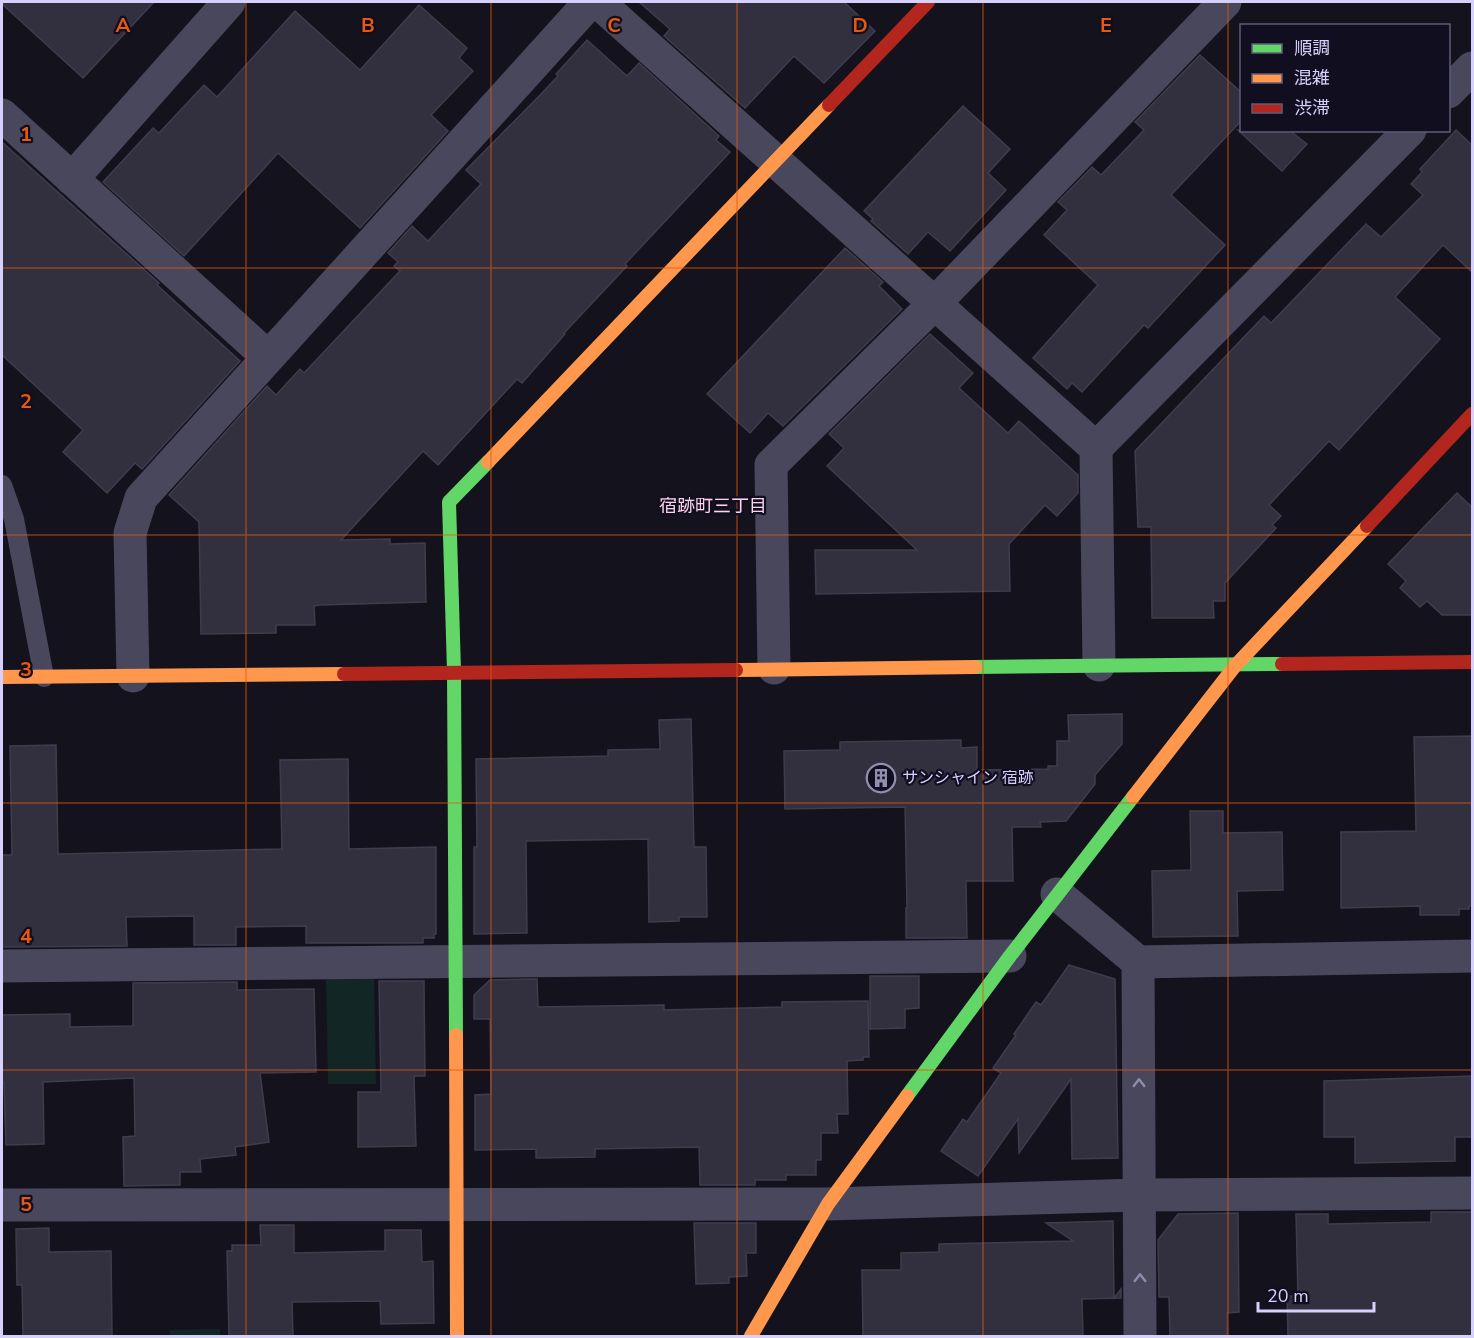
<svg xmlns="http://www.w3.org/2000/svg" width="1474" height="1338" viewBox="0 0 1474 1338" font-family="'Nunito Sans','Noto Sans JP',sans-serif">
  <rect width="100%" height="100%" fill="#14121c"/>
  <g fill="#122626">
    <path d="M326 978H374L376 1084H328Z"/>
    <path d="M220 1329V1336H170V1330Z"/>
  </g>
  <g fill="#32303e" stroke="#403c4f" stroke-width="1.5">
    <path d="M2 2H154L83 78 2 4Z"/>
    <path d="M639 2H844L875 31 824 83 794 56 745 108 664 36 670 29Z"/>
    <path d="M419 5 467 48 459 58 473 71 431 115 448 131 360 228 278 153 184 256 103 182 153 128 159 133 204 85 217 97 295 11 360 70Z"/>
    <path d="M587 40 627 76 639 63 719 136 716 140 730 152 625 264 627 266 564 333 565 334 522 383 517 379 438 465 423 451 341 540 390 539V544L425 543 426 602 320 605 314 606 315 625H276V633L201 634 199 522 169 495 267 386 276 395 300 369 304 373 400 271 394 266 398 262 388 253 412 226 428 241 481 184 466 170 542 93 558 76 556 74Z"/>
    <path d="M1200 55 1242 93V120L1171 195 1225 245 1148 328 1144 325 1082 392 1072 383 1067 389 1033 358 1098 285 1044 235 1067 210 1058 202 1092 167 1101 175 1144 130 1135 122Z"/>
    <path d="M963 106 1010 149 988 173 1006 190 950 251 928 232 908 254 871 221 873 219 864 211Z"/>
    <path d="M1238 130H1289L1307 144 1282 171Z"/>
    <path d="M1456 130 1473 146V273L1443 245 1395 297 1440 339 1339 450 1329 441 1269 505 1281 516 1272 525 1276 528 1225 583V601H1213L1214 618H1152L1151 527H1138L1135 451 1264 316 1271 323 1366 224 1381 237 1423 195 1411 184 1422 172 1420 169Z"/>
    <path d="M2 142 159 283 157 285 240 361 142 469 135 463 107 493 63 452 83 430 2 355Z"/>
    <path d="M845 248 883 282 879 286 902 309 783 426 768 413 750 433 707 394Z"/>
    <path d="M930 334 973 373 959 388 1008 433 1019 421 1078 475V493L1057 516 1045 505 1009 544 1010 591 816 594 815 550H917L827 466 844 448 829 434Z"/>
    <path d="M1457 493 1473 508V615H1442L1427 601 1420 607 1400 588 1406 581 1388 564Z"/>
    <path d="M1122 714V744L1095 775V784L1066 821 1040 822 1041 827H1012L1013 881H966L967 938H906V908H907L905 807 785 809 784 751 840 750V742L961 740V748L977 747V770L1048 769V766H1057V741H1069L1068 715Z"/>
    <path d="M691 719 694 847H706L707 917H679V921L649 922 648 839 526 841 527 933 474 934V847H477L476 759 608 756V750L660 749 659 720Z"/>
    <path d="M1473 736V906H1469V909H1459V915H1420V906L1341 908V832L1416 831 1414 737Z"/>
    <path d="M56 745 58 854 282 849 280 760 348 759 349 849 436 847V934H434V938H423V943H306V926L236 927V945H194V916L126 917 127 946 2 947V855H12L10 746Z"/>
    <path d="M1190 811H1223V833L1282 832 1283 890 1237 891 1238 936 1153 937 1152 871 1191 870Z"/>
    <path d="M1069 965 1115 979 1118 1158 1072 1159 1071 1079 1019 1153 1018 1119 978 1176 941 1151 963 1119 967 1122 1001 1073 993 1068 1016 1035 1014 1034 1036 1002 1041 1005Z"/>
    <path d="M870 976H919V1008L905 1009V1028L870 1029Z"/>
    <path d="M537 979 538 1007 664 1005V1010L782 1007V1002L868 1001 869 1057H863V1060L847 1061 848 1114H837L838 1133H821V1160H816V1175H786V1180H755V1185H700L699 1147 595 1149V1157L536 1158V1149L475 1150V1095L491 1094 490 1019H474V995L490 980Z"/>
    <path d="M379 981H424L425 1076H414L416 1146 358 1147V1092H381Z"/>
    <path d="M237 982V990L314 989 316 1072 260 1073 269 1142 235 1147 236 1155 200 1159 201 1172H180V1185L124 1186 123 1137 135 1136 134 1078 43 1082 44 1144 6 1145 4 1082H2V1015L70 1014V1027L133 1026V983Z"/>
    <path d="M1473 1076V1137H1455V1161L1355 1163V1137H1324V1081Z"/>
    <path d="M1431 1212H1473V1336H1288L1287 1296H1298L1296 1214H1328V1224L1431 1222Z"/>
    <path d="M1238 1213 1239 1312 1227 1313V1336H1170L1169 1297H1159L1158 1240 1178 1214Z"/>
    <path d="M1113 1221 1114 1298 1121 1289V1298L1082 1299 1083 1336H863L862 1270H901V1253L939 1252V1244L1073 1241 1046 1223Z"/>
    <path d="M694 1223H756V1253H746L747 1276 729 1277V1283L696 1284Z"/>
    <path d="M260 1225H294V1253L385 1251V1230H421L422 1262 433 1261 434 1323 381 1324 380 1301 292 1302 293 1336H229L227 1251H232V1245H261Z"/>
    <path d="M49 1228V1252L111 1251 112 1336H23L22 1285H17L16 1229Z"/>
  </g>
  <g fill="none" stroke-linecap="round" stroke-linejoin="round">
    <path stroke="#49475c" stroke-width="20" d="M2 485 14 519 44 677"/>
    <g stroke="#49475c" stroke-width="33">
      <path d="M598 2 1096 448 1099 665"/>
      <path d="M1448 92 1472 68"/>
      <path d="M2 115 268 357"/>
      <path d="M72 179 229 2"/>
      <path d="M1096 448 1410 130"/>
      <path d="M774 668 771 465 935 303 1225 2"/>
      <path d="M133 676 130 533 141 498 590 2"/>
      <path d="M1057 894 1138 962 1472 956"/>
      <path d="M1138 962 1140 1336"/>
      <path d="M2 966 1010 956"/>
      <path d="M2 1205 828 1204 1139 1195 1472 1193"/>
    </g>
    <g stroke="#63d668" stroke-width="14">
      <path d="M975 667 1282 664"/>
      <path d="M456 1035 454 671 449 502 488 462"/>
      <path d="M907 1096 1010 956 1133 797"/>
    </g>
    <g stroke="#ff974d" stroke-width="14">
      <path d="M488 462 829 105"/>
      <path d="M736 670 975 667"/>
      <path d="M2 677 344 674"/>
      <path d="M1133 797 1235 666 1367 526"/>
      <path d="M456 1035 457 1336"/>
      <path d="M751 1336 828 1204 907 1096"/>
    </g>
    <g stroke="#b3261e" stroke-width="14">
      <path d="M829 105 928 2"/>
      <path d="M1367 526 1472 414"/>
      <path d="M1282 664 1472 662"/>
      <path d="M344 674 736 670"/>
    </g>
  </g>
  <defs><path id="oneway-chevron" d="M-2-3.5L2.5 0L-2 3.5" fill="none" stroke-width="1.6" stroke-linecap="round" stroke-linejoin="round" transform="scale(1.5)"/></defs>
  <g stroke="#8f8cac">
    <use href="#oneway-chevron" transform="translate(1139 1083) rotate(-90)"/>
    <use href="#oneway-chevron" transform="translate(1140 1278) rotate(-90)"/>
  </g>
  <path fill="none" stroke="#e8590c" stroke-width="1.5" stroke-opacity="0.55" d="M246 2V1336M491 2V1336M737 2V1336M983 2V1336M1228 2V1336M2 268H1472M2 535H1472M2 803H1472M2 1070H1472"/>
  <defs>
    <g id="building-ring" transform="scale(1.5)"><circle r="9.5" fill="#110e20" stroke="#918eae" stroke-width="1.5"/><path d="M-4-6H4V6H1V3H-1V6H-4ZM-2.5-4.3h1.7v1.8h-1.7ZM.8-4.3h1.7v1.8H.8ZM-2.5-1h1.7V.8h-1.7ZM.8-1h1.7V.8H.8Z" fill="#918eae"/></g>
  </defs>
  <g fill-rule="evenodd">
    <use href="#building-ring" x="881" y="778"/>
  </g>
  <g text-anchor="middle" dominant-baseline="central" stroke-width="4.5" stroke-linejoin="round" paint-order="stroke">
    <g font-size="16" fill="#d5d0fc" stroke="#110e20" text-anchor="start">
      <text x="902" y="778">サンシャイン 宿跡</text>
    </g>
    <g font-size="18" fill="#fcd2ec" stroke="#110e20">
      <text x="713" y="506">宿跡町三丁目</text>
    </g>
  </g>
  <g font-size="20" text-anchor="middle" font-weight="bold" fill="#e8590c" stroke="#110e20" stroke-width="4.5" stroke-linejoin="round" paint-order="stroke">
    <text x="123" y="32">A</text>
    <text x="368" y="32">B</text>
    <text x="614" y="32">C</text>
    <text x="860" y="32">D</text>
    <text x="1106" y="32">E</text>
    <text x="26" y="141">1</text>
    <text x="26" y="408">2</text>
    <text x="26" y="676">3</text>
    <text x="26" y="943">4</text>
    <text x="26" y="1211">5</text>
  </g>
  <rect width="1474" height="1338" fill="none" stroke="#d5d0fc" stroke-width="6"/>
  <rect x="1240" y="24" width="210" height="108" fill="#110e20" stroke="#5f5c78" stroke-width="1.5"/>
  <rect x="1252" y="44" width="30" height="9" fill="#63d668" stroke="#5f5c78" stroke-width="1.5"/>
  <text x="1294" y="54" font-size="18" fill="#d5d0fc">順調</text>
  <rect x="1252" y="74" width="30" height="9" fill="#ff974d" stroke="#5f5c78" stroke-width="1.5"/>
  <text x="1294" y="84" font-size="18" fill="#d5d0fc">混雑</text>
  <rect x="1252" y="104" width="30" height="9" fill="#b3261e" stroke="#5f5c78" stroke-width="1.5"/>
  <text x="1294" y="114" font-size="18" fill="#d5d0fc">渋滞</text>
  <path d="M1258 1302v9h116v-9" fill="none" stroke="#d5d0fc" stroke-width="3"/>
  <text x="1267" y="1302" font-size="18" fill="#d5d0fc" stroke="#110e20" stroke-width="4.5" paint-order="stroke">20 m</text>
</svg>
